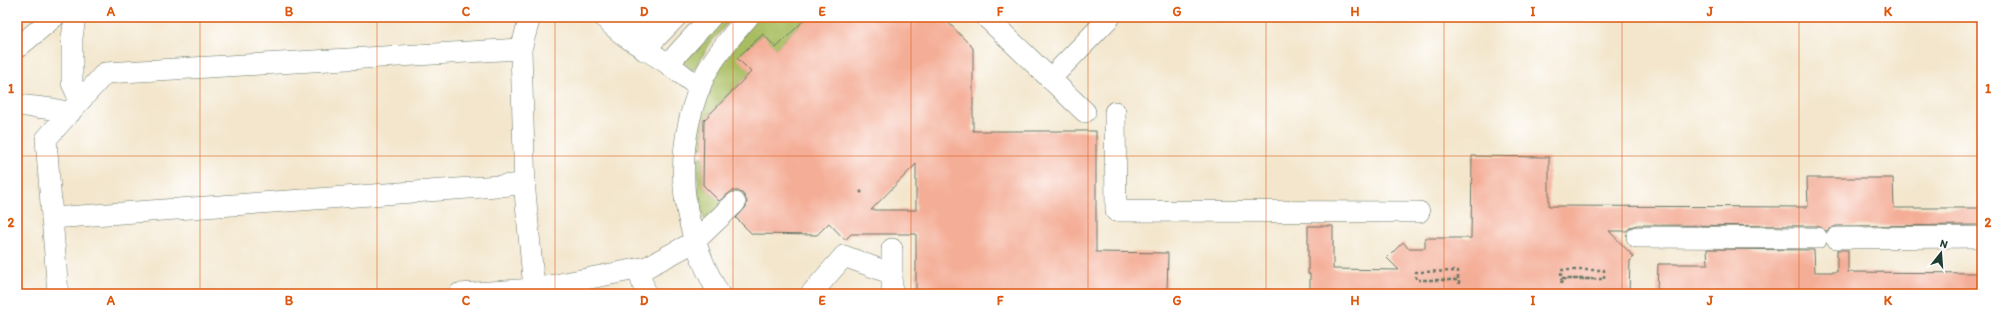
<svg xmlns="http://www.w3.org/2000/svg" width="1999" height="311" viewBox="0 0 1999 311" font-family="Itim,sans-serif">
  <rect width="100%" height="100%" fill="#fff"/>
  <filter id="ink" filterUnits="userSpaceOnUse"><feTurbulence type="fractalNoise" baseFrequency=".025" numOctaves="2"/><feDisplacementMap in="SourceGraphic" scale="8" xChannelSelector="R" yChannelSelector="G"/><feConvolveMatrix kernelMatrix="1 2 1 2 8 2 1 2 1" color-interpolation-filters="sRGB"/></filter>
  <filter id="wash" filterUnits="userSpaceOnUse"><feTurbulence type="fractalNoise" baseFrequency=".012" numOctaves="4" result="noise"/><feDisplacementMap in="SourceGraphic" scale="16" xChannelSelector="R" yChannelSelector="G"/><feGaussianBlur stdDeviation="0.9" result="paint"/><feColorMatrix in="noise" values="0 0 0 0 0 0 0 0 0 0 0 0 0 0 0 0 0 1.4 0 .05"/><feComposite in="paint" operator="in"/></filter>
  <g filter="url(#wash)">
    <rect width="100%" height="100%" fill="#f3e6cc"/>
    <g fill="#a8bd61" stroke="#647d4a">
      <path d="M720 17H733L712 41 693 71 680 60Z"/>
      <path d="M758 17H803L805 19 776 48 762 34 738 58 751 72 704 119 703 148H692L709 84 724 61Z"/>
      <path d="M698 157H703V185L725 207 706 226 698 198Z"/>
    </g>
    <g id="blocks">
      <g fill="#f4ae97" fill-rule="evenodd">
        <path d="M807 17H943L973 48V131H1096V252L1168 253 1167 294H916V234H851L845 240 829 223 817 235 752 234 736 218 746 207 747 201 743 194 738 191H732L719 201 703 185 704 120 751 72 737 58 763 34 776 48ZM916 164V210H871Z"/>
        <path d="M1472 156 1549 157V206L1808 207 1807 178H1893L1894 208H1982V225L1836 226 1826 231 1817 226 1637 225 1631 227 1626 231H1609L1634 257 1630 261 1629 294H1310V274H1308V226H1333V269L1399 270 1387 258 1403 242 1408 248H1425V238H1471Z"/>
        <path d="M1707 249 1814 250 1815 272H1837V250H1848V272L1982 273V294H1657L1658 264H1708Z"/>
      </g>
    </g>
  </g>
  <g filter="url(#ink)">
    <use href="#blocks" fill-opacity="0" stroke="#697869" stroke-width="1"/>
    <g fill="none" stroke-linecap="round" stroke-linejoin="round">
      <g stroke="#697869" stroke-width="22">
        <g id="minor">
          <path d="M75 17 72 38V83L80 101"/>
          <path d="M530 17 521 49 525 192 534 289 647 267 694 242 735 203"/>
          <path d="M604 17C621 37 646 49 667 63 678 71 689 80 700 88"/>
          <path d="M986 17 1085 112"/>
          <path d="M629 37 648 17"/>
          <path d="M17 48 54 17"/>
          <path d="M644 50 676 17"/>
          <path d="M668 64 711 17"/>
          <path d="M1050 79 1110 17"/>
          <path d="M17 105 53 109 70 113"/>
          <path d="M1115 112 1116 211 1419 212"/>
          <path d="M52 218 525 184"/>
          <path d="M1637 237 1817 238"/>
          <path d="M1836 238 1982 237"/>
          <path d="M892 249V294"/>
          <path d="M638 269 646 294"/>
          <path d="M58 294 46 139 105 73 521 49"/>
          <path d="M459 294 534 289"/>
          <path d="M719 294C688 239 675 184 689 122 693 105 698 88 706 73 717 53 733 34 748 17"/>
          <path d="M811 294 844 256 892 274"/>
        </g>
      </g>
      <g stroke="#697869" stroke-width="2.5" stroke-dasharray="3 3" stroke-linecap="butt">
        <path d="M860 191 862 193"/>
        <path d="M1423 280H1458V271L1416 272V280H1459V285"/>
        <path d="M1561 284 1562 279H1604V270H1561V279H1597"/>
      </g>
      <use href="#minor" stroke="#fff" stroke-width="21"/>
    </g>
  </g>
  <path fill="none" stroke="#de580e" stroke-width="1" stroke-opacity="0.55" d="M200 17V294M377 17V294M555 17V294M733 17V294M911 17V294M1088 17V294M1266 17V294M1444 17V294M1622 17V294M1799 17V294M17 156H1982"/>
  <rect width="1999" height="311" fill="none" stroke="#fff" stroke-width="44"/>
  <g transform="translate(1941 253) rotate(17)" stroke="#ffffff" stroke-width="3" paint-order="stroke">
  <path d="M0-3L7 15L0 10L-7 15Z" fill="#1f3d34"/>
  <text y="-6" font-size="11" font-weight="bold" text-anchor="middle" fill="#1f3d34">N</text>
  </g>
  <rect x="22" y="22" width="1955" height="267" fill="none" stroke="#de580e" stroke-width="1.5"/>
  <g font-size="13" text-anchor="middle" font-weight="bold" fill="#de580e">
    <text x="111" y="16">A</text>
    <text x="289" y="16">B</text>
    <text x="466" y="16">C</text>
    <text x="644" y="16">D</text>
    <text x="822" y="16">E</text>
    <text x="1000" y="16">F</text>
    <text x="1177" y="16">G</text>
    <text x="1355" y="16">H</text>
    <text x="1533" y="16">I</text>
    <text x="1710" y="16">J</text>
    <text x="1888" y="16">K</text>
    <text x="11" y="93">1</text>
    <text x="1988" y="93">1</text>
    <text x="11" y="227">2</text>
    <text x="1988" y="227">2</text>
    <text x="111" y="305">A</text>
    <text x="289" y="305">B</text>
    <text x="466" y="305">C</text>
    <text x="644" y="305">D</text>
    <text x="822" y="305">E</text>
    <text x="1000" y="305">F</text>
    <text x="1177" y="305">G</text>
    <text x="1355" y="305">H</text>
    <text x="1533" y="305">I</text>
    <text x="1710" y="305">J</text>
    <text x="1888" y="305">K</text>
  </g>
</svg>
